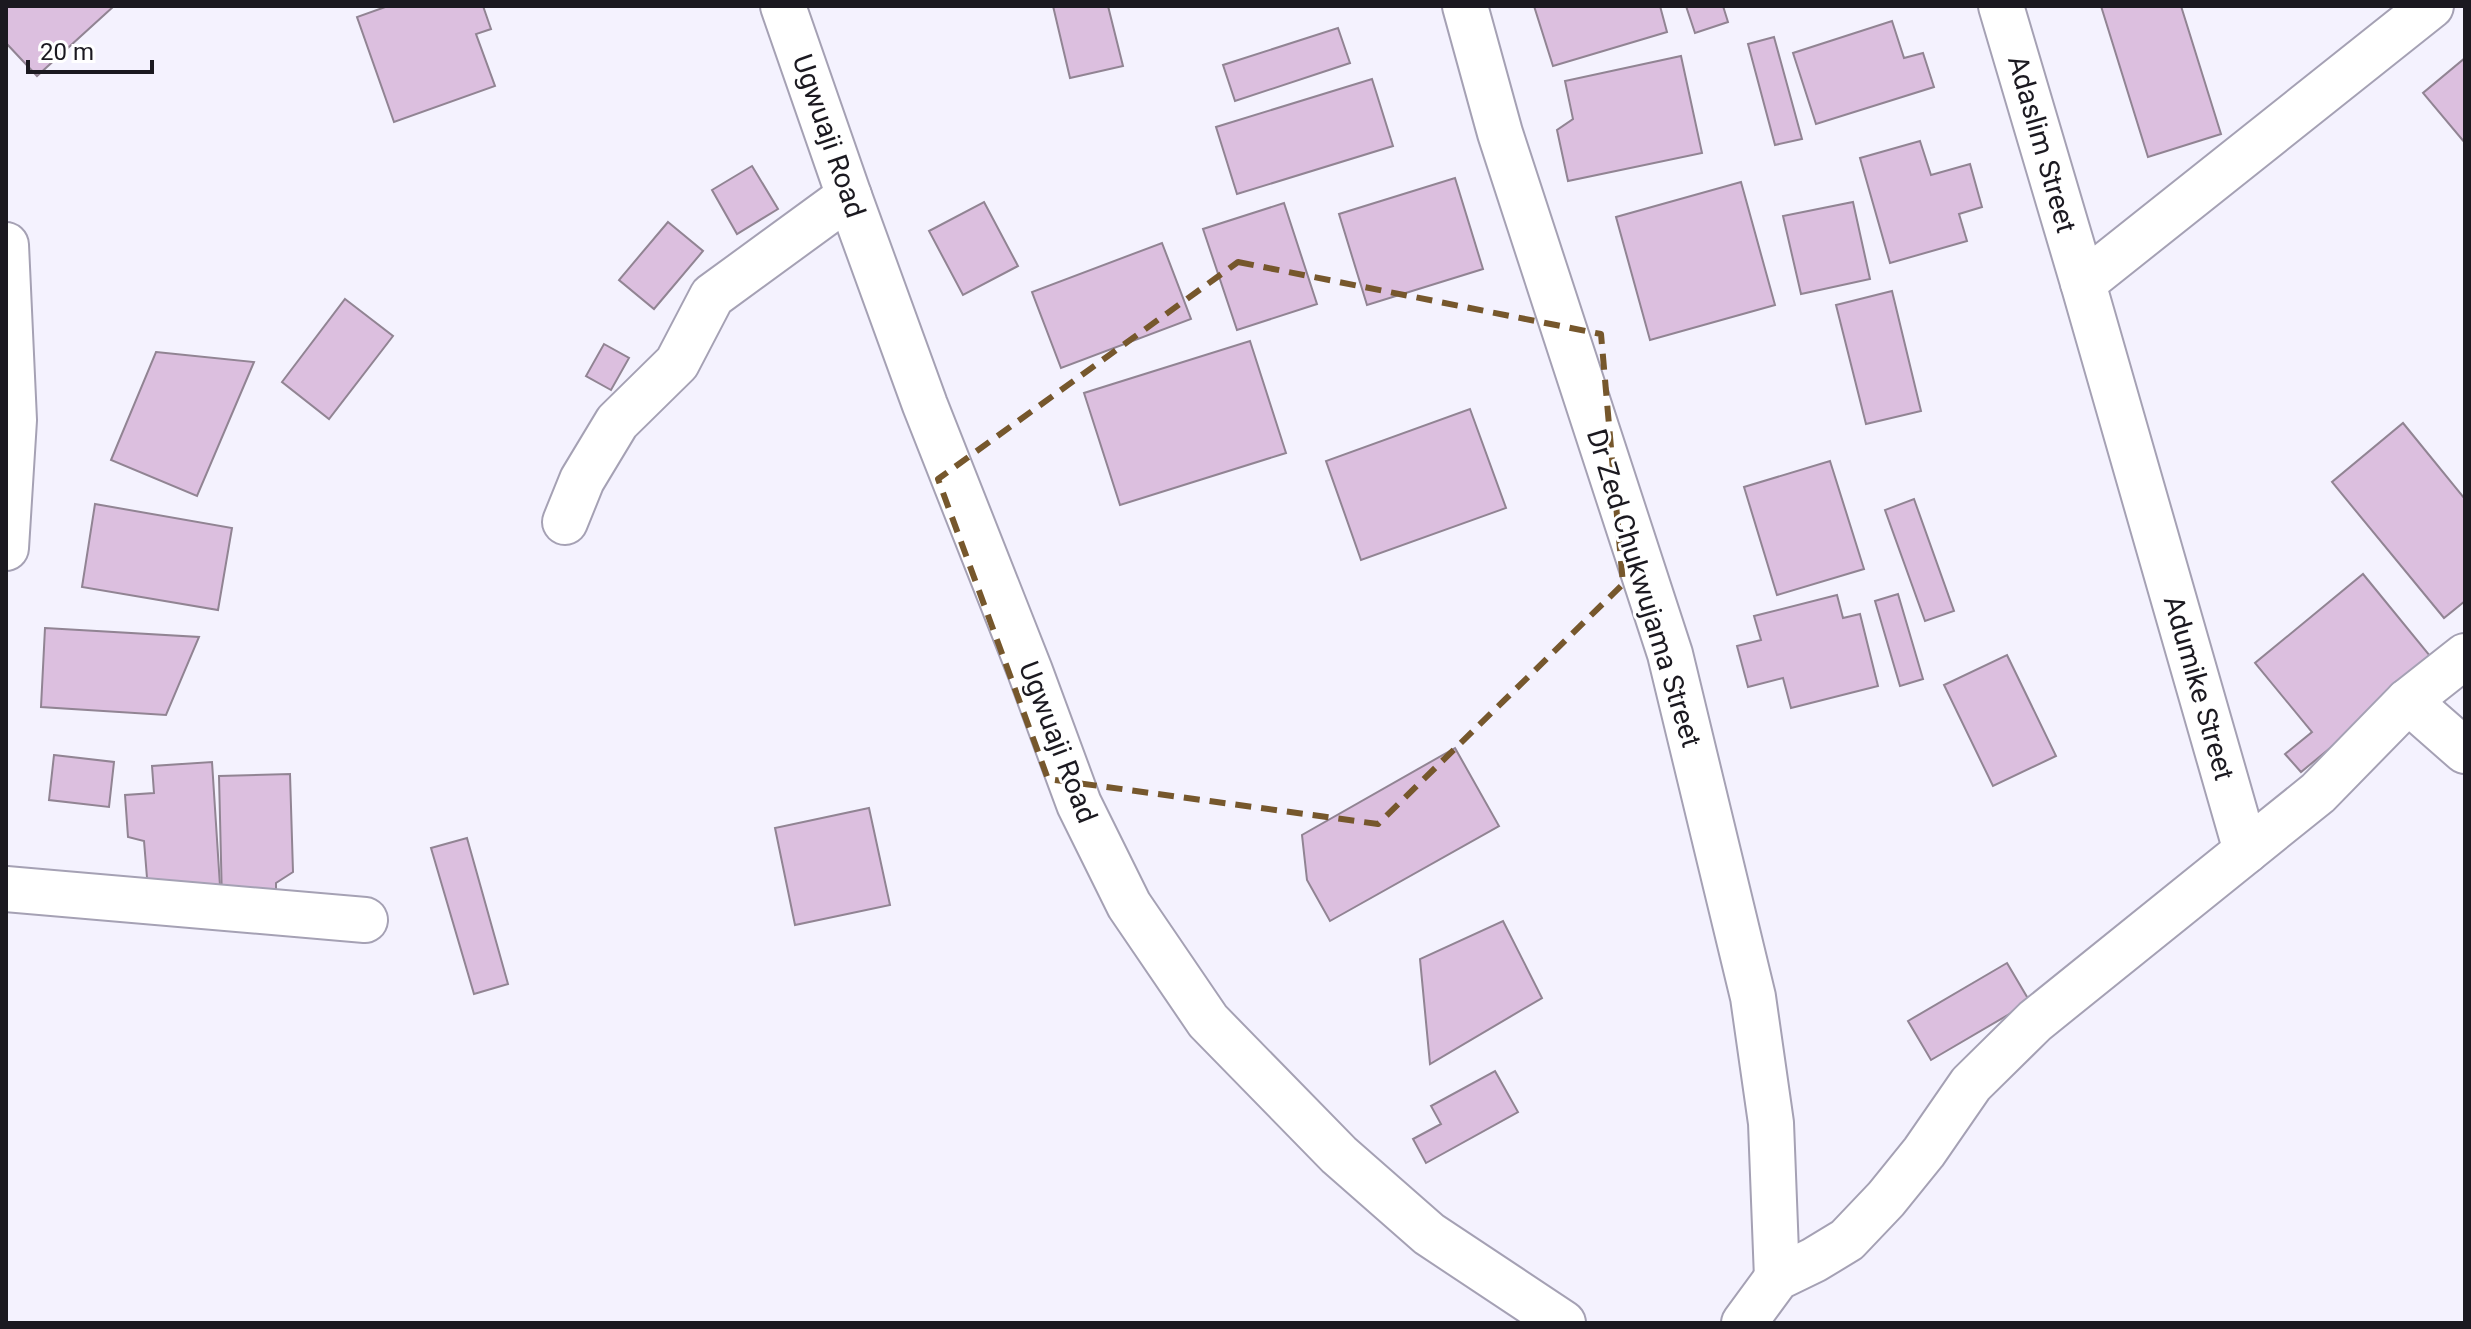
<svg xmlns="http://www.w3.org/2000/svg" width="2471" height="1329" viewBox="0 0 2471 1329" font-family="Roboto,sans-serif">
  <rect width="100%" height="100%" fill="#f4f2fe"/>
  <g fill="#dcbfdf" stroke="#918493" stroke-width="2">
    <path d="M6 6H114L37 76 6 43Z"/>
    <path d="M388 6H483L491 29 476 34 495 86 394 122 357 17Z"/>
    <path d="M1053 6H1108L1123 66 1070 78Z"/>
    <path d="M1534 6H1660L1667 32 1553 66Z"/>
    <path d="M1686 6H1723L1728 22 1695 33Z"/>
    <path d="M2101 6H2181L2221 134 2148 157Z"/>
    <path d="M1892 21 1904 58 1923 53 1934 87 1816 124 1793 53Z"/>
    <path d="M1338 28 1350 63 1235 101 1223 65Z"/>
    <path d="M1774 37 1802 139 1775 145 1748 44Z"/>
    <path d="M1681 56 1702 153 1568 181 1557 130 1573 119 1565 81Z"/>
    <path d="M2465 58V143L2423 93Z"/>
    <path d="M1372 79 1393 146 1237 194 1216 127Z"/>
    <path d="M1920 141 1931 175 1970 164 1982 207 1959 214 1967 241 1890 263 1860 158Z"/>
    <path d="M752 166 778 209 737 234 712 190Z"/>
    <path d="M1455 178 1483 269 1367 305 1339 214Z"/>
    <path d="M1741 182 1775 305 1650 340 1616 217Z"/>
    <path d="M984 202 1018 266 963 295 929 231Z"/>
    <path d="M1853 202 1870 279 1801 294 1783 216Z"/>
    <path d="M1284 203 1317 304 1237 330 1203 229Z"/>
    <path d="M668 222 703 251 654 309 619 280Z"/>
    <path d="M1162 243 1191 319 1061 368 1032 292Z"/>
    <path d="M1892 291 1921 411 1866 424 1836 305Z"/>
    <path d="M345 299 393 336 329 419 282 382Z"/>
    <path d="M1250 341 1286 453 1120 505 1084 393Z"/>
    <path d="M604 344 629 358 611 390 586 376Z"/>
    <path d="M156 352 254 362 197 496 111 460Z"/>
    <path d="M1470 409 1506 508 1361 560 1326 461Z"/>
    <path d="M2403 423 2465 499V601L2444 618 2332 482Z"/>
    <path d="M1830 461 1864 569 1777 595 1744 487Z"/>
    <path d="M1914 499 1954 611 1925 621 1885 510Z"/>
    <path d="M95 504 232 528 218 610 82 587Z"/>
    <path d="M2363 574 2435 662 2301 772 2285 754 2312 732 2255 663Z"/>
    <path d="M1898 594 1923 679 1900 686 1875 601Z"/>
    <path d="M1837 595 1843 618 1860 614 1878 686 1791 708 1783 678 1748 687 1737 646 1761 640 1754 616Z"/>
    <path d="M45 628 199 637 166 715 41 707Z"/>
    <path d="M2007 655 2056 756 1993 786 1944 685Z"/>
    <path d="M1455 748 1499 826 1330 921 1307 880 1302 835Z"/>
    <path d="M54 755 114 762 109 807 49 800Z"/>
    <path d="M212 762 220 886 148 890 144 841 128 837 125 795 154 793 152 766Z"/>
    <path d="M290 774 293 872 276 883V900L222 901 219 776Z"/>
    <path d="M869 808 890 905 795 925 775 828Z"/>
    <path d="M467 838 508 984 474 994 431 848Z"/>
    <path d="M1503 921 1542 998 1430 1064 1420 959Z"/>
    <path d="M2007 963 2030 1002 1931 1060 1908 1021Z"/>
    <path d="M1495 1071 1518 1112 1426 1163 1413 1139 1441 1124 1431 1106Z"/>
  </g>
  <g fill="none" stroke-linecap="round" stroke-linejoin="round">
    <g stroke="#a5a1b4" stroke-width="48">
      <g id="minor">
        <path d="M1465 6 1500 133 1670 654 1753 997 1771 1123 1777 1278"/>
        <path d="M2001 6 2083 283"/>
        <path d="M6 245 14 420 6 548"/>
        <path d="M565 522 582 480 617 422 677 363 712 296 849 196"/>
        <path d="M2408 701 2465 751"/>
        <path d="M2246 851 2318 793 2408 701 2465 656"/>
        <path d="M6 889 365 920"/>
        <path d="M1744 1323 1777 1278 1814 1260 1847 1240 1886 1199 1924 1152 1971 1084 2035 1021 2246 851 2083 283 2431 6"/>
      </g>
    </g>
    <g stroke="#a5a1b4" stroke-width="48">
      <path id="major" d="M783 6 849 196 925 405 1030 671 1079 804 1129 905 1208 1021 1339 1155 1429 1234 1563 1323"/>
    </g>
    <use href="#minor" stroke="#fff" stroke-width="44"/>
    <use href="#major" stroke="#fff" stroke-width="44"/>
  </g>
  <path fill="none" stroke="#76572c" stroke-width="6" stroke-dasharray="16 10" stroke-linejoin="round" d="M1238 262 1601 334 1623 584 1378 824 1048 779 938 479Z"/>
  <g text-anchor="middle" dominant-baseline="central" stroke-width="6" stroke-linejoin="round" paint-order="stroke">
    <g font-size="28" fill="#1b1920" stroke="#fff">
      <text transform="translate(829 136) rotate(71)">Ugwuaji Road</text>
      <text transform="translate(2042 144) rotate(74)">Adaslim Street</text>
      <text transform="translate(1644 588) rotate(73)">Dr Zed Chukwujama Street</text>
      <text transform="translate(2199 688) rotate(74)">Adumike Street</text>
      <text transform="translate(1058 742) rotate(69)">Ugwuaji Road</text>
    </g>
  </g>
  <rect width="2471" height="1329" fill="none" stroke="#1b1920" stroke-width="16"/>
  <path d="M28 60v12h124v-12" fill="none" stroke="#1b1920" stroke-width="4"/>
  <text x="40" y="60" font-size="24" fill="#1b1920" stroke="#ffffff" stroke-width="6" paint-order="stroke">20 m</text>
</svg>
